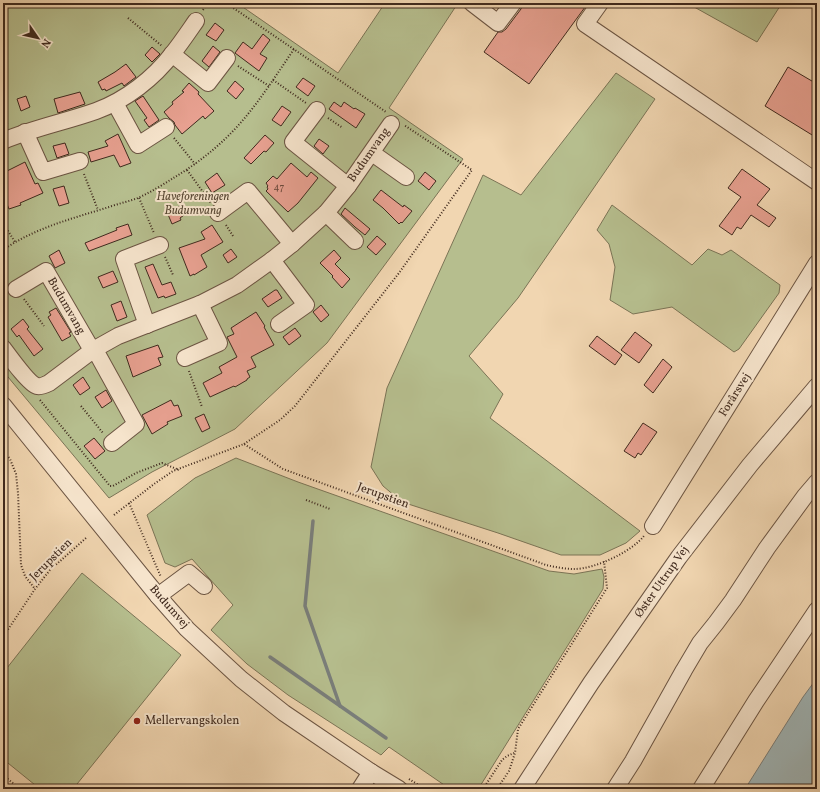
<svg xmlns="http://www.w3.org/2000/svg" width="820" height="792" viewBox="0 0 820 792" font-family="Vollkorn,serif">
  <rect width="100%" height="100%" fill="#f1d6b1"/>
  <filter id="stains"><feTurbulence type="fractalNoise" baseFrequency=".005" numOctaves="4"/><feColorMatrix values="0 0 0 0 .2 0 0 0 0 .09 0 0 0 0 .02 0 0 0 .5 -.17"/></filter>
  <radialGradient id="worn" r=".72"><stop offset=".6" stop-color="#630" stop-opacity="0"/><stop offset="1" stop-color="#630" stop-opacity=".3"/></radialGradient>
  <g fill="#b6be8e" stroke="#7b7456">
    <path d="M3 3H237L338 73 385 3H458L389 108 463 159 327 343 235 429 152 472 109 498 3 371Z"/>
    <path d="M687 3H782L757 42Z"/>
    <path d="M616 73 655 99 518 298 469 356 503 394 490 418 640 531 626 543 600 555H561L498 533 402 502 383 486 371 467 387 388 483 175 521 195Z"/>
    <path d="M612 205 692 265 708 249 722 255 731 250 780 285 779 293 739 349 734 352 672 307 633 314 610 300 615 267 609 244 597 230Z"/>
    <path d="M236 458 298 482 549 571 574 574 602 569 604 577 603 589 482 783 476 789H450L389 747 381 755 288 695 247 664 211 630 233 605 192 559 175 567 165 563 147 515 195 478Z"/>
    <path d="M82 573 181 655 73 789H40L3 759V673Z"/>
  </g>
  <path fill="#a0b6b8" stroke="#7a7e7a" d="M817 678V789H745L803 697Z"/>
  <g fill="none" stroke-linecap="round" stroke-linejoin="round">
    <g stroke="#7a7e7a" stroke-width="3.5">
      <path d="M313 521 305 606 340 706"/>
      <path d="M270 657 386 738"/>
    </g>
  </g>
  <g fill="#e8a191" stroke="#402a1e">
    <path d="M522 3H588L529 84 484 52 498 32H502L506 29 521 9Z"/>
    <path d="M215 23 224 30 216 41 206 35Z"/>
    <path d="M263 34 270 40 260 54 267 58 259 71 235 53 243 42 252 49Z"/>
    <path d="M213 46 220 52 209 67 202 61Z"/>
    <path d="M152 47 160 54 152 62 145 55Z"/>
    <path d="M126 64 136 77 124 86 122 83 106 91 105 89 102 90 98 82 115 72Z"/>
    <path d="M788 67 817 84V138L765 106Z"/>
    <path d="M303 78 315 86 308 96 296 87Z"/>
    <path d="M235 81 244 89 236 99 227 91Z"/>
    <path d="M189 83 199 92 198 94 214 111 205 119 203 116 182 134 175 125 174 122 169 118 164 112 173 104 172 102 184 92 182 91Z"/>
    <path d="M80 92 85 104 58 113 54 99Z"/>
    <path d="M26 96 30 107 21 111 17 99Z"/>
    <path d="M143 96 159 120 149 127 144 120 147 118 135 101Z"/>
    <path d="M334 102 341 107 344 102 354 109 355 108 365 114 356 128 329 109Z"/>
    <path d="M282 106 291 112 281 126 272 120Z"/>
    <path d="M118 134 131 163 120 167 114 155 91 162 88 152 108 146 105 141Z"/>
    <path d="M265 135 274 143 266 152 264 151 251 164 244 158Z"/>
    <path d="M319 139 329 146 323 154 314 146Z"/>
    <path d="M65 143 69 154 57 158 53 146Z"/>
    <path d="M25 162 35 184 38 183 43 193 20 203 21 205 9 209 3 194V173Z"/>
    <path d="M291 163 307 177 311 172 318 178 298 203 288 212 266 191 268 189 267 187 268 186 266 183 273 176 277 179Z"/>
    <path d="M742 169 770 189 757 205 776 218 769 227 751 215 741 229 737 227 732 235 719 226 741 197 728 188Z"/>
    <path d="M425 172 436 181 429 190 418 181Z"/>
    <path d="M217 173 225 185 212 193 205 182Z"/>
    <path d="M64 186 69 203 59 206 53 189Z"/>
    <path d="M381 190 403 207 404 205 412 211 402 223 401 222 399 224 383 208 373 200Z"/>
    <path d="M182 205 187 213 180 218 181 220 172 224 167 212Z"/>
    <path d="M345 208 370 229 365 235 355 227 341 214Z"/>
    <path d="M128 224 132 235 89 251 85 243 117 230 116 228Z"/>
    <path d="M212 225 223 242 201 255 207 267 194 275V274L190 276 179 248 205 239 201 232Z"/>
    <path d="M377 236 386 244 376 255 367 247Z"/>
    <path d="M231 249 237 257 228 263 223 255Z"/>
    <path d="M59 250 65 263 55 268 49 256Z"/>
    <path d="M334 250 341 258 335 264 350 279 342 288 332 277 333 276 320 263Z"/>
    <path d="M153 264 162 285 171 282 176 294 165 298 164 296 158 298 152 284 145 267Z"/>
    <path d="M113 271 118 282 103 288 98 277Z"/>
    <path d="M275 290H277L282 298 268 307 262 299Z"/>
    <path d="M121 301 127 317 117 321 111 305Z"/>
    <path d="M321 305 329 315 321 322 313 312Z"/>
    <path d="M56 308 71 332 69 333 71 336 62 341 48 317 51 315 49 312Z"/>
    <path d="M256 312 265 326 264 327 274 345 251 357 256 367 247 371 250 377 247 379V380L235 387 234 386 210 397 203 383 222 373 219 367 237 357 227 337 234 334 231 328Z"/>
    <path d="M23 319 29 327 27 329 43 349 34 356 19 335 17 337 11 329Z"/>
    <path d="M295 328 301 336 289 345 283 337Z"/>
    <path d="M635 332 652 345 639 363 621 350Z"/>
    <path d="M597 336 622 355 615 365 589 346Z"/>
    <path d="M158 345 163 357 158 358 161 365 133 377 126 356Z"/>
    <path d="M663 359 672 367 653 393 644 385Z"/>
    <path d="M83 377 90 388 80 395 73 385Z"/>
    <path d="M106 390 112 401 102 408 95 397Z"/>
    <path d="M171 400 174 406 178 405 182 416 167 422 168 424 152 434 142 415Z"/>
    <path d="M204 414 210 428 202 432 195 418Z"/>
    <path d="M643 423 657 432 641 455 638 453 635 458 624 451Z"/>
    <path d="M94 438 105 451 95 459 84 446Z"/>
  </g>
  <g fill="none" stroke-linecap="round" stroke-linejoin="round">
    <g stroke="#6c5543" stroke-width="18">
      <g id="minor">
        <path d="M472 3 498 23 513 3"/>
        <path d="M600 3 585 24 817 182"/>
        <path d="M172 54 208 83 227 58"/>
        <path d="M115 103 138 145 166 127"/>
        <path d="M317 110 293 142 348 186"/>
        <path d="M25 132 43 172 80 161"/>
        <path d="M3 141C33 128 65 122 96 111 126 100 154 78 173 53 181 43 189 31 196 21"/>
        <path d="M372 153 406 177"/>
        <path d="M218 213 248 191 292 244"/>
        <path d="M326 213 355 241"/>
        <path d="M272 260 306 305 279 324"/>
        <path d="M16 289 46 271 89 345 99 357 136 424 112 443"/>
        <path d="M147 325 124 259 160 245"/>
        <path d="M3 348C9 356 29 384 37 386 41 387 45 385 49 383L93 350 118 336 200 304 237 285 272 260 292 244 326 213 348 186 391 124"/>
        <path d="M185 358 219 343 200 304"/>
        <path d="M3 405 158 596 187 629 241 679 284 713 371 772 399 789"/>
        <path d="M653 526 817 263"/>
        <path d="M158 596 189 573 204 586"/>
        <path d="M360 789 371 772"/>
        <path d="M522 789 591 683 679 557 750 465 817 386"/>
        <path d="M615 789 633 761 665 704 684 670 700 643 716 623 733 600 767 548 805 496 817 482"/>
        <path d="M701 789 756 701 817 610"/>
      </g>
    </g>
    <g stroke="#402a1e" stroke-width="2" stroke-dasharray="1 2" stroke-linecap="butt">
      <path d="M226 3 386 112"/>
      <path d="M203 10 208 3"/>
      <path d="M128 18 162 46"/>
      <path d="M238 66 269 86"/>
      <path d="M273 80 306 103"/>
      <path d="M3 113 8 124"/>
      <path d="M328 118 343 128"/>
      <path d="M174 138 195 164"/>
      <path d="M187 170 211 203"/>
      <path d="M84 174 98 210"/>
      <path d="M139 198 154 233"/>
      <path d="M3 223 15 242"/>
      <path d="M226 225 233 236"/>
      <path d="M3 250C36 227 75 218 112 206 121 203 130 201 138 198 151 192 164 184 175 177 203 160 228 139 248 114 265 93 279 71 294 49"/>
      <path d="M165 257 173 275"/>
      <path d="M3 271 8 278"/>
      <path d="M24 299 44 326"/>
      <path d="M189 371 202 407"/>
      <path d="M40 400 110 486H113L136 473 162 463 179 470"/>
      <path d="M81 406 103 433"/>
      <path d="M244 444 280 420 295 406 399 273 472 170 404 125"/>
      <path d="M3 450 10 459 16 474 18 493 21 565 25 576 35 589"/>
      <path d="M306 500 330 509"/>
      <path d="M129 503 161 577"/>
      <path d="M114 515 154 484 173 471 244 444 283 469 546 565C555 567 565 569 574 569 595 569 631 552 644 536"/>
      <path d="M3 637 35 589 50 570 86 538"/>
      <path d="M3 775 20 789"/>
      <path d="M409 779 425 789"/>
      <path d="M483 789 502 760 507 756 514 753"/>
      <path d="M497 789 509 771 515 753 518 729 607 588 604 561"/>
    </g>
    <use href="#minor" stroke="#f6e4cc" stroke-width="16"/>
  </g>
  <circle fill="#8f2418" stroke="#f6e4cc" stroke-width="1.5" cx="137" cy="721" r="4"/>
  <g text-anchor="middle" dominant-baseline="central" stroke-width="4" stroke-linejoin="round" paint-order="stroke">
    <g font-size="10" fill="#6a483b">
      <text x="279" y="187">47</text>
    </g>
    <g font-size="12" fill="#402a1e" stroke="#f6e4cc">
      <text transform="translate(369 155) rotate(-55)">Budumvang</text>
      <text transform="translate(66 306) rotate(60)">Budumvang</text>
      <text transform="translate(735 395) rotate(-58)">Forårsvej</text>
      <text transform="translate(383 496) rotate(20)">Jerupstien</text>
      <text transform="translate(51 560) rotate(-45)">Jerupstien</text>
      <text transform="translate(662 582) rotate(-55)">Øster Uttrup Vej</text>
      <text transform="translate(169 607) rotate(49)">Budumvej</text>
    </g>
    <g font-size="12" font-style="italic" fill="#584834" stroke="#f6e4cc">
      <text x="193" y="197">Haveforeningen<tspan x="193" dy="14">Budumvang</tspan></text>
    </g>
    <g font-size="12" fill="#402a1e" stroke="#f6e4cc" text-anchor="start">
      <text x="145" y="721">Mellervangskolen</text>
    </g>
  </g>
  <rect width="820" height="792" fill="none" stroke="#f1d6b1" stroke-width="16"/>
  <rect x="4" y="4" width="812" height="784" fill="none" stroke="#402a1e" stroke-width="2"/>
  <rect x="8" y="8" width="804" height="776" fill="none" stroke="#402a1e"/>
  <g transform="translate(38 38) rotate(124)" stroke="#f6e4cc" stroke-width="3" paint-order="stroke">
  <path d="M0-3L7 15L0 10L-7 15Z" fill="#402a1e"/>
  <text y="-6" font-size="11" font-weight="bold" text-anchor="middle" fill="#402a1e">N</text>
  </g>
  <rect width="100%" height="100%" filter="url(#stains)"/>
  <rect width="100%" height="100%" fill="url(#worn)"/>
</svg>
